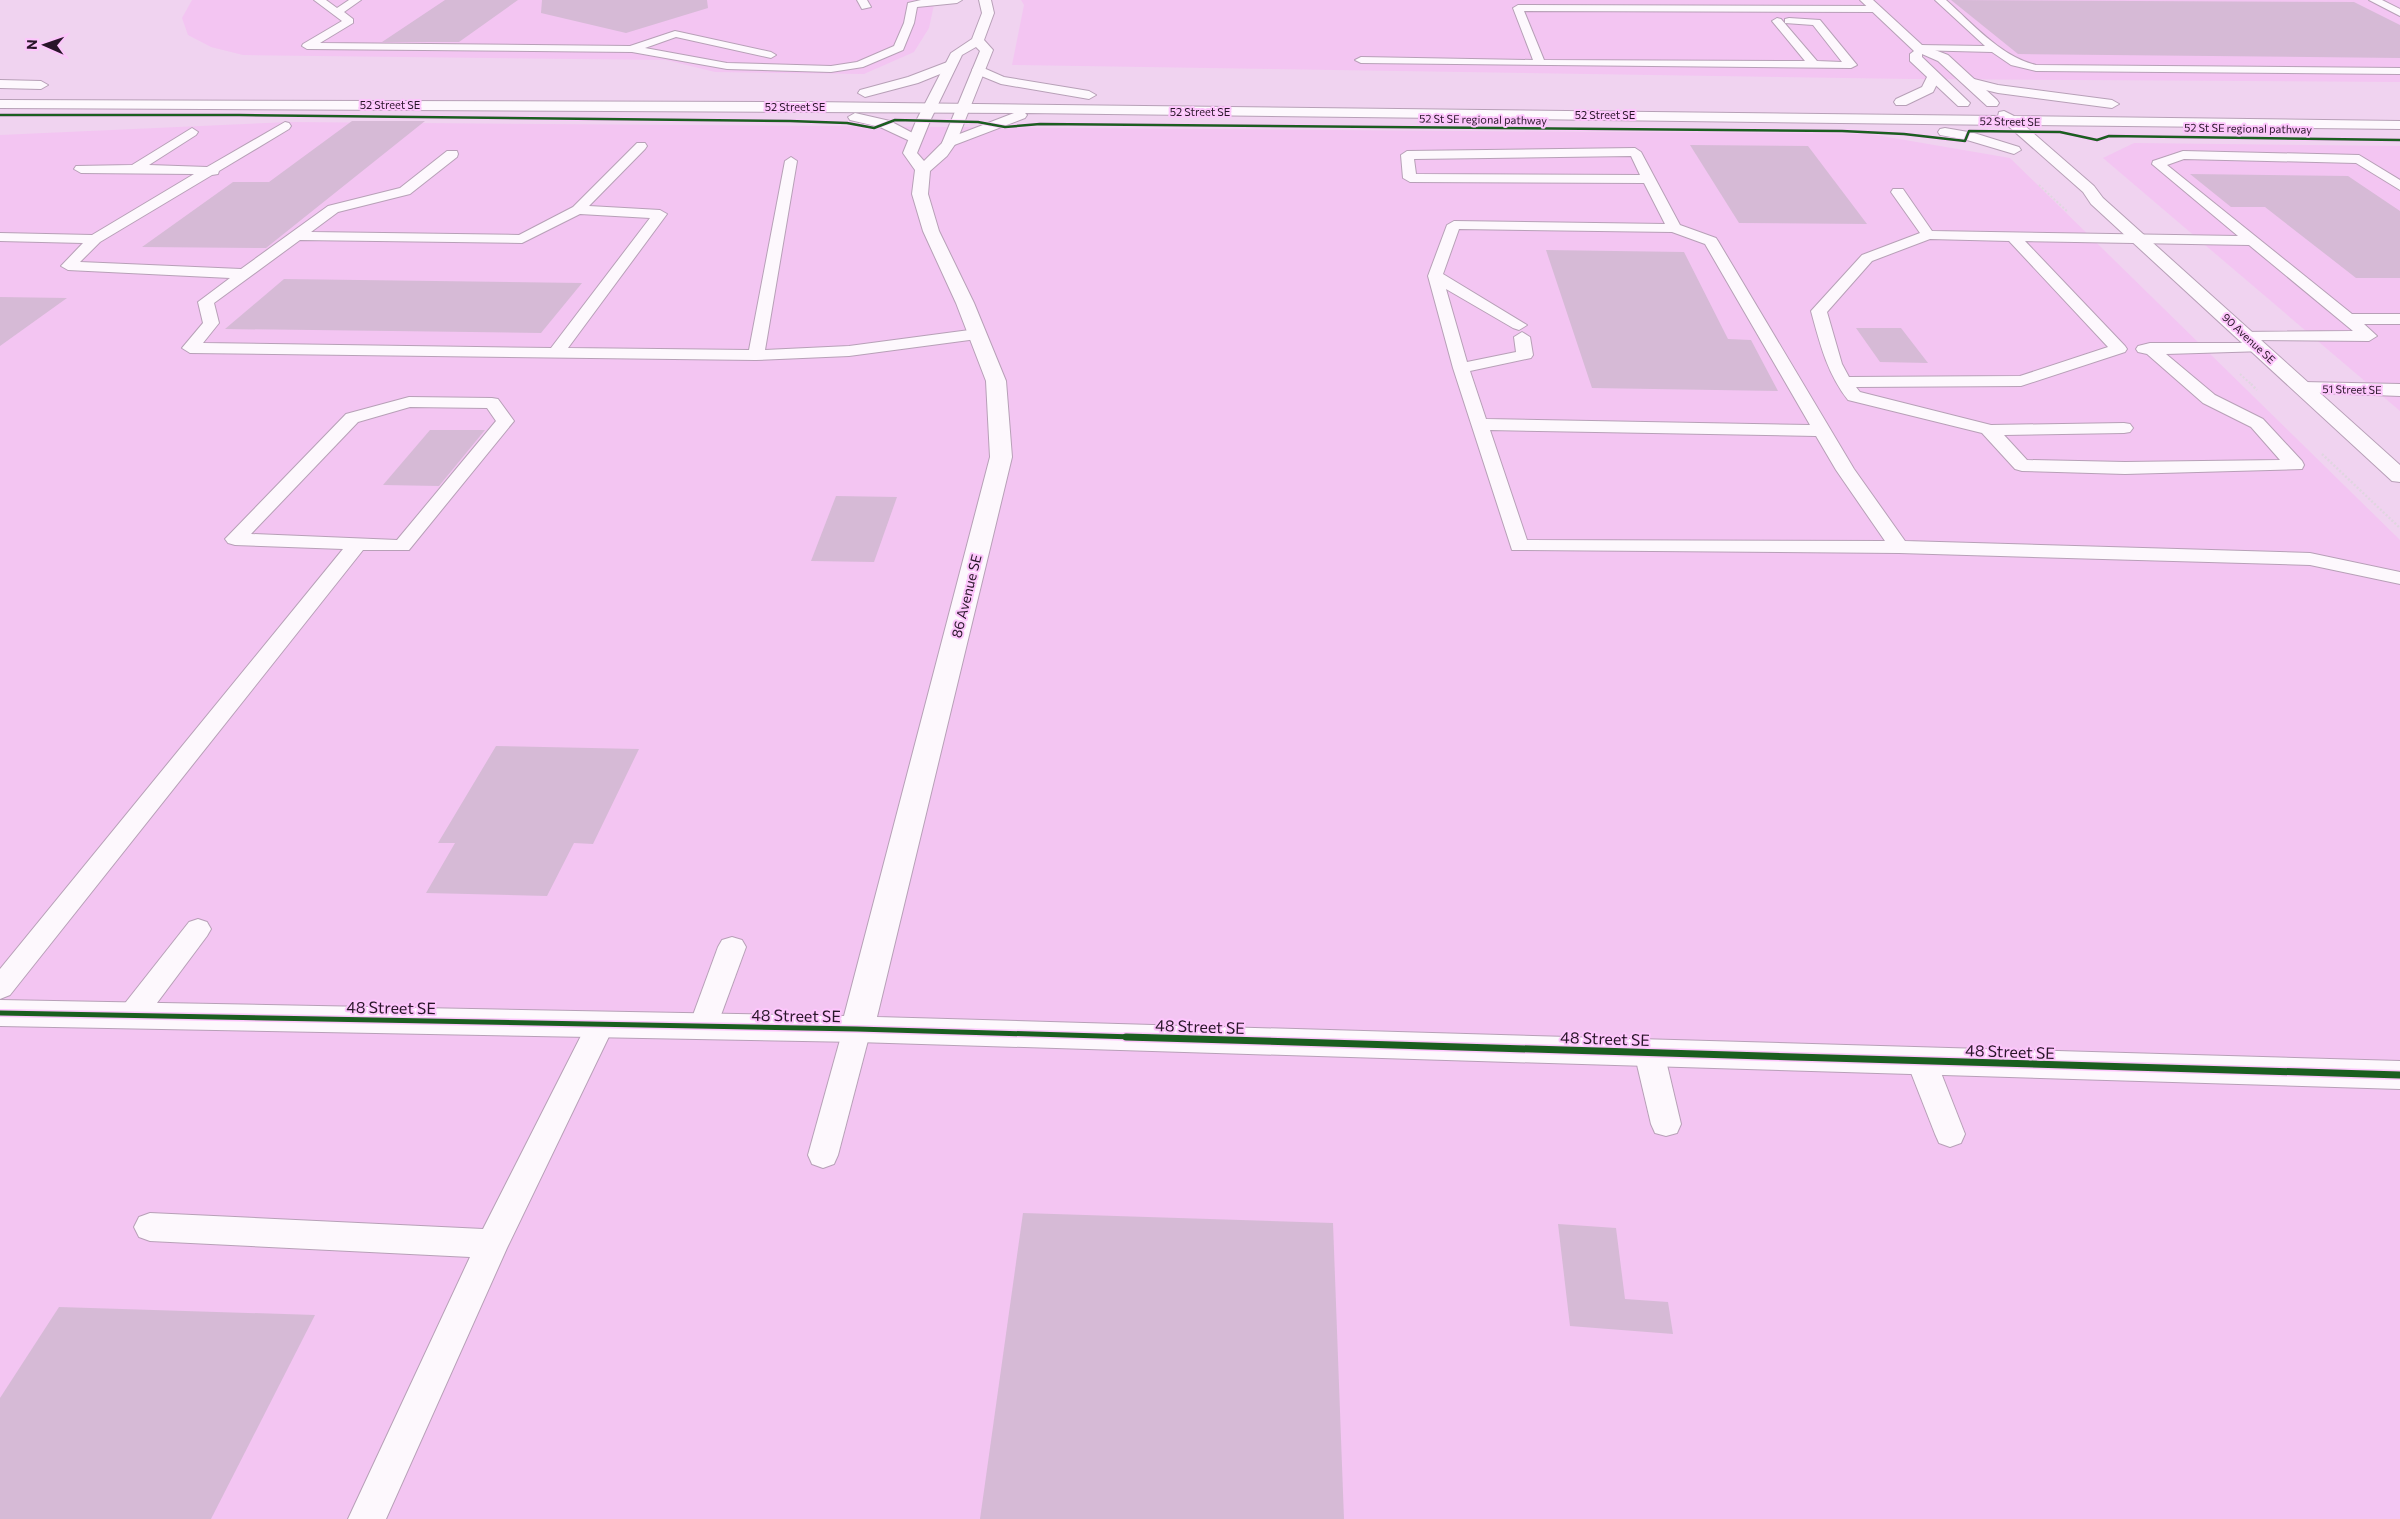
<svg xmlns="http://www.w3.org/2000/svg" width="2400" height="1519" viewBox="0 0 2400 1519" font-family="Commissioner,sans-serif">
  <rect width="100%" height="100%" fill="#f0d3f0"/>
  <g fill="#f3c5f2">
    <path d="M192 0H935L929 28 914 52 864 74 715 72 666 60 243 55 211 47 188 35 182 18Z"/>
    <path d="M1021 0H2400V82L1913 79 1012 65 1024 5Z"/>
    <path d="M289 122 1870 134 2010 158 2400 540V1519H0V135Z"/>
    <path d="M2134 143 2400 146V411L2103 158Z"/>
  </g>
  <g fill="#d6bad6">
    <path d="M445 0H518L459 42H382Z"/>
    <path d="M542 0H707L708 8 626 33 541 13Z"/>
    <path d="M1951 0 2354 2 2400 25V58L2018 54Z"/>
    <path d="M352 121H425L266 248 142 247 233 182H269Z"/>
    <path d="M1690 145 1808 146 1867 224 1739 223Z"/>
    <path d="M2190 174 2348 176 2400 211V278H2356L2265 207H2231Z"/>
    <path d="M1546 250 1684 252 1728 339 1751 340 1778 391 1592 388Z"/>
    <path d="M284 279 582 283 541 333 225 329Z"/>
    <path d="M0 297 67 298 0 346Z"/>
    <path d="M1856 328H1901L1928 363 1880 362Z"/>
    <path d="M430 430H485L439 486 383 485Z"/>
    <path d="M836 496 897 497 874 562 811 561Z"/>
    <path d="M496 746 639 749 593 844 574 843 547 896 426 893 455 843H438Z"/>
    <path d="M1023 1213 1333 1223 1344 1519H980Z"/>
    <path d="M1558 1224 1616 1228 1625 1299 1668 1302 1673 1334 1570 1326Z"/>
    <path d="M59 1307 315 1315 211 1519H0V1398Z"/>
  </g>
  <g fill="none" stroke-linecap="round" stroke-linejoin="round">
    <g stroke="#b7a0b7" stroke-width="2">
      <g id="lane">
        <path d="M314 0H326L337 8 349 0H361L344 12 353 19V23L320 43 630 46 675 31 771 52 776 55 771 58 676 37 645 48 727 63 831 66 857 62 894 46 904 23 908 3 921 0H962L957 3 917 7 914 23 903 50 863 67 831 72 727 69 632 52 307 49 302 46 303 44 342 21Z"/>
        <path d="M857 0H867L871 7 862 9Z"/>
        <path d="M1935 0H1946C1973 24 2000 56 2036 65L2400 68V74L2036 71 2011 65 1992 52 1914 50 1913 48 1918 45 1985 46Z"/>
        <path d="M2369 0H2382L2400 9V16Z"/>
        <path d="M1518 5 1876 6 1881 9 1876 12 1524 11 1544 60 1805 61 1772 21 1777 18 1781 19 1817 61 1842 62 1813 25 1785 23V19L1789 18 1820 20 1857 65 1851 68 1361 63 1355 60 1361 57 1533 60 1513 8Z"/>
        <path d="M285 122 289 123 291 126 289 129 219 171 218 174 212 175 100 242 80 262 241 269 328 206 400 188 447 151H457L458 154 457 157 410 194 338 212 311 232 519 235 573 207 637 143H645L647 146 645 149 589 206 660 210 667 214 568 348 749 350 785 161 791 157 797 161 765 350 849 346 977 329 985 334 977 339 849 356 756 360 190 353 182 348 203 323 198 302 230 278 68 270 61 266 83 243 0 241V233L92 235 194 174 81 173 74 169 76 166 132 165 192 128 198 132 196 135 149 165 207 167ZM580 214 650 218 551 348 203 343 219 323 214 303 300 240 522 243Z"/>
        <path d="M1635 148 1641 152 1680 225 1716 238 1718 241 1854 469 1905 541 2310 553 2400 572V584L2310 565 1899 553 1512 550 1453 368 1428 276 1447 225 1454 221 1665 224 1644 183 1410 182 1403 178 1401 155 1407 151ZM1631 156 1640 175 1416 174 1414 159ZM1459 229 1672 232 1705 244 1810 425 1486 419 1470 371 1531 358 1533 355 1530 337 1522 332 1514 337 1516 352 1467 362 1446 289 1513 328 1519 330 1527 325 1443 274ZM1490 430 1816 436 1836 470 1885 541 1527 540Z"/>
        <path d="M2183 151 2359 155 2400 180V190L2356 163 2184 159 2167 165 2352 314H2400V324H2364L2377 336 2369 341 2246 340 2238 335 2240 332 2353 331 2249 245 2025 241 2125 346 2127 349 2125 352 2021 386 1856 387 1860 392 1991 425 2124 423 2130 424 2133 428 2130 432 2124 433 2004 435 2027 460 2125 462 2280 460 2251 427 2203 403 2147 354 2138 352 2136 349 2138 346 2150 343H2259L2265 345 2267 348 2265 351 2166 354 2215 395 2263 419 2302 461 2304 465 2302 469 2125 474 2022 471 2015 469 1982 433 1848 400C1827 373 1820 344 1811 311L1862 255 1920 233 1891 192 1893 189H1903L1932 231 2238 236 2152 164 2153 161ZM1930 239 2009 241 2108 347 2020 376 1849 377 1842 364 1827 312 1872 261Z"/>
        <path d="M409 397 492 398 498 399 514 421 409 550H363L10 995 0 999V969L343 549 235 545 228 543 225 539 346 414ZM410 407 487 408 496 421 397 540 251 534 358 422Z"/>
        <path d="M198 919 207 922 211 929 207 936 142 1023 132 1026 122 1023 118 1015 122 1007 189 922Z"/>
        <path d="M732 937 742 940 746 947 717 1026 713 1034 703 1037 693 1034 689 1026 718 947 722 940Z"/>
        <path d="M601 1013 611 1016 615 1024 507 1248 386 1519H348L470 1257 150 1241 139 1237 134 1227 139 1217 150 1213 483 1229 591 1016Z"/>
        <path d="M857 1018 867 1021 871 1029 838 1155 834 1164 823 1168 812 1164 808 1155 843 1029 847 1021Z"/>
        <path d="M1649 1041 1659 1044 1664 1052 1681 1124 1677 1133 1666 1136 1655 1133 1651 1124 1634 1052 1639 1044Z"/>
        <path d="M1921 1048 1931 1052 1936 1060 1965 1134 1961 1143 1950 1147 1939 1143 1935 1134 1906 1060 1911 1052Z"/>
      </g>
    </g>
    <g stroke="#b7a0b7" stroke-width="2">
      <g id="street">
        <path d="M979 0H991L994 13 984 40 993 50 956 143 947 156 930 171 928 194 939 231 974 303 1006 381 1012 457 877 1017 2400 1061V1089L857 1042 0 1026V1000L844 1016 990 457 986 381 956 303 923 231 912 194 915 170 903 153 916 121 951 53 972 39 982 13ZM976 47 980 51 942 143 924 161 917 153 930 121 962 55Z"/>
        <path d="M1860 0H1873L1922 45 1948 55 1997 100 1999 103 1997 106H1987L1938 61 1922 54V57L1970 103 1968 106H1958L1910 61V54L1914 51Z"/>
        <path d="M2303 382 2400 384V396L2296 392 2293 388 2296 384Z"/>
      </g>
    </g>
    <g stroke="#b7a0b7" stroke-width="2">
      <g id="secondary">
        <path d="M950 61 956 65 955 68 918 83 865 97 858 93 860 90 908 77Z"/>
        <path d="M979 66 1004 77 1089 91 1096 95 1089 99 1001 84 974 73 972 70 974 67Z"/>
        <path d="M1934 72 1941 76 1933 92 1906 105H1896L1894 102 1896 99 1922 87 1929 73Z"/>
        <path d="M1970 78 1998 85 2112 100 2119 104 2112 108 1998 93 1965 85 1963 82 1965 79Z"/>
        <path d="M0 80 41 81 48 85 41 89 0 88Z"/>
        <path d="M0 100 810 102 1998 116 1999 112 2004 111 2014 116 2400 121V129L2024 125 2094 186 2103 198 2400 465V482L2392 481 2091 204 2083 192 2007 125 1025 113 1027 115 1025 118 949 147 942 143 944 140 1014 113 0 108Z"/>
        <path d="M855 113 890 121 922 138 920 141H910L880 127 850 120 848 117Z"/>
        <path d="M1945 128 1974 133 2019 147 2021 150 2014 154 1967 140 1940 135 1938 132 1940 129Z"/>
      </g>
    </g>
    <g stroke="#e0d6e0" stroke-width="2" stroke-dasharray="2 2" stroke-linecap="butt">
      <path d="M2039 185 2068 212"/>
      <path d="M2240 374 2252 385"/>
    </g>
    <g stroke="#e0d6e0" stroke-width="2.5" stroke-dasharray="2 2" stroke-linecap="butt">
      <path d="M2251 384 2257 390"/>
      <path d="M2322 454 2400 528"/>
    </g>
    <use href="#lane" fill="#fdf8fd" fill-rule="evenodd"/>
    <use href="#street" fill="#fdf8fd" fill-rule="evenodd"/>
    <use href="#secondary" fill="#fdf8fd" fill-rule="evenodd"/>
    <g stroke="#fdc6fc" stroke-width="4">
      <path id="cycleway-far2" d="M0 115H239L790 121 847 123 874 128 895 120 978 122 1005 127 1040 124 1842 131 1904 134 1965 141 1969 131 2060 132 2097 140 2109 136 2400 140"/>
    </g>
    <g stroke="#fdc6fc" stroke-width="8">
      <path id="cycleway-far1" d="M0 1013 857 1029 1168 1038"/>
    </g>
    <g stroke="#fdc6fc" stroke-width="10">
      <path id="cycleway" d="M1126 1037 2400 1075"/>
    </g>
    <use href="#cycleway-far2" stroke="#1b5e20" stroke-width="2.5"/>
    <use href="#cycleway-far1" stroke="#1b5e20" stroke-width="5"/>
    <use href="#cycleway" stroke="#1b5e20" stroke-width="7"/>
  </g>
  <g text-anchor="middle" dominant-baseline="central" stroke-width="4" stroke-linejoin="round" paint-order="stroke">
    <g font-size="11" fill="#291529" stroke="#fdc6fc">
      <text x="390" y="104">52 Street SE</text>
      <text x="795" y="106">52 Street SE</text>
      <text x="1200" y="111">52 Street SE</text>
      <text x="1605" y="114">52 Street SE</text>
      <text transform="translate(1483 119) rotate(1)">52 St SE regional pathway</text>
      <text transform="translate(2010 121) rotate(1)">52 Street SE</text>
      <text transform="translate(2248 128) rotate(1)">52 St SE regional pathway</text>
      <text transform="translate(2249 338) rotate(43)">90 Avenue SE</text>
      <text transform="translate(2352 389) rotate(1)">51 Street SE</text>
    </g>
    <g font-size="14" fill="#291529" stroke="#fdc6fc">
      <text transform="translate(966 596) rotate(-76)">86 Avenue SE</text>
    </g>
    <g font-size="16" fill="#291529" stroke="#fdc6fc">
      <text transform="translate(391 1007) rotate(1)">48 Street SE</text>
      <text transform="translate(796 1015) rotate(1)">48 Street SE</text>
      <text transform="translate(1200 1026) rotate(2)">48 Street SE</text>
      <text transform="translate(1605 1038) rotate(2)">48 Street SE</text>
      <text transform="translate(2010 1051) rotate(2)">48 Street SE</text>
    </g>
  </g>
  <g transform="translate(45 45) rotate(272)" stroke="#fdc6fc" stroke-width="4" paint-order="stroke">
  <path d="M0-4L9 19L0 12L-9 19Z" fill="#291529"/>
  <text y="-8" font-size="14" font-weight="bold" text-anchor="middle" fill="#291529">N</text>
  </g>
</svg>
